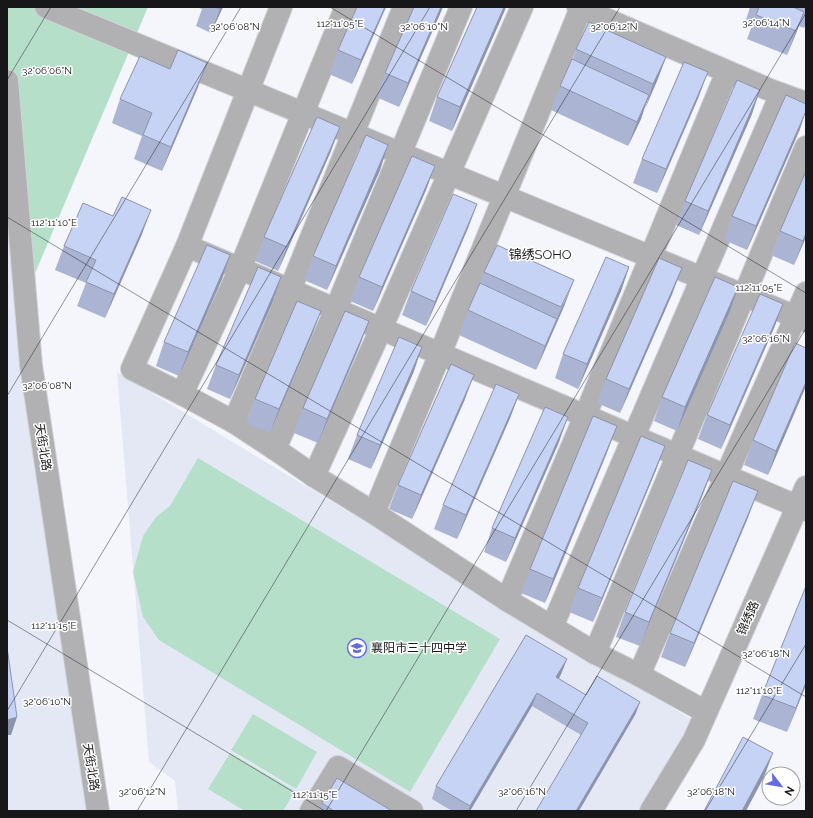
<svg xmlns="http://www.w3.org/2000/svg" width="813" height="818" viewBox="0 0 813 818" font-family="Raleway,'Noto Sans SC',sans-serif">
  <rect width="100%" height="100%" fill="#f4f6fc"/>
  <g fill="#e3e8f4">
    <path d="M7 81 31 365 98 811H7Z"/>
    <path d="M117 372 701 725 649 811H178L175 781 149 762Z"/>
  </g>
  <g fill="#b6dfc9">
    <path d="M7 7H148L25 297 7 81Z"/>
    <path d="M198 458 500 639 410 792 159 640 143 617 133 572 143 536 156 517 170 506Z"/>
    <path d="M253 714 317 752 296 789 231 750Z"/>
    <path d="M230 753 295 791 283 811H245L208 789Z"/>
  </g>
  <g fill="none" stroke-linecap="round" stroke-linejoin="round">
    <g stroke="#d1d2d8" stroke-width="24">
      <g id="minor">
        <path d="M46 7 806 321"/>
        <path d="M281 7 187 246 132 369 182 394 234 422 275 449 314 476 374 513 507 600 595 653 639 675 706 712"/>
        <path d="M578 7 770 90 806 103"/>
        <path d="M7 81 31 365 98 811"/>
        <path d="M187 246 806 510"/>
        <path d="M182 394 240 269 346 7"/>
        <path d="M234 422 290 290 404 7"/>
        <path d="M275 449 336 309 461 7"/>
        <path d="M314 476 381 329 522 7"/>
        <path d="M374 513 440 354 581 8"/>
        <path d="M507 600 585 416 727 72"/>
        <path d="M552 627 781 94"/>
        <path d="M595 653 806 147"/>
        <path d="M639 675 806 293"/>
        <path d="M311 811 338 767 412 811"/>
        <path d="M651 811 694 740 806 487"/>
      </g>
    </g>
    <use href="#minor" stroke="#b1b0b2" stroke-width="22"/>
  </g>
  <g fill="#abb5d3">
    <path d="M197 7H223L211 33 196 26 202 9Z"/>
    <path d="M357 7H386L352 84 329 74 338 50Z"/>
    <path d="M443 7 399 107 376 97 385 73Z"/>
    <path d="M477 7H506L452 131 429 121 437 97Z"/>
    <path d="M750 7H806V23L804 28 799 26 787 55 747 39 753 23 746 20Z"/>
    <path d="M576 49 666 57 657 81 644 108 641 119 628 146 551 110 560 86 573 59Z"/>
    <path d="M198 87 162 171 134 159 142 136 112 123 120 99Z"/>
    <path d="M699 96 657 193 633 183 642 159Z"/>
    <path d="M752 114 699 235 676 225 685 201Z"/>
    <path d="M800 129 747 250 724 240 732 216Z"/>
    <path d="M388 145 380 170 327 290 304 280 313 256Z"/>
    <path d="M331 151 278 271 255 261 264 237Z"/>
    <path d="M435 166 426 190 373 311 350 301 359 277Z"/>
    <path d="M477 204 468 228 426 326 402 315 411 291Z"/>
    <path d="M780 231 806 237 794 265 771 255Z"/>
    <path d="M142 234 105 318 77 306 86 283 55 270 64 246Z"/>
    <path d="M230 255 222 279 179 376 156 366 164 342Z"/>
    <path d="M629 267 621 291 578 389 555 378 563 354Z"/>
    <path d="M484 272 565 304 536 370 459 335 468 310 480 284Z"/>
    <path d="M281 277 273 301 230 399 207 389 216 365Z"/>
    <path d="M673 292 620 413 597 403 606 379Z"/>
    <path d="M783 304 774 328 721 449 698 439 707 415Z"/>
    <path d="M321 311 312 335 270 433 246 423 255 399Z"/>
    <path d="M730 311 677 431 654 421 662 397Z"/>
    <path d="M360 345 318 443 294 433 303 408Z"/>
    <path d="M414 371 371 469 348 459 357 435Z"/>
    <path d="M806 386 768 475 744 465 753 440Z"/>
    <path d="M519 394 510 418 457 539 434 529 443 505Z"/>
    <path d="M465 399 412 519 389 509 398 485Z"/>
    <path d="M559 442 506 562 484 552 492 528Z"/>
    <path d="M665 446 656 470 593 622 569 612 578 588Z"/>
    <path d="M608 450 545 603 521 593 530 569Z"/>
    <path d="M712 470 703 494 640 646 616 637 625 612Z"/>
    <path d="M749 515 685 667 661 657 670 633Z"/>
    <path d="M526 635 562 672 559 679 586 695 640 702 635 715 581 735 532 706 470 811H452L432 799 436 786Z"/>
    <path d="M806 685 787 732 753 719 762 695Z"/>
    <path d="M322 803 392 811H319Z"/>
  </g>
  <g fill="#8b94ac">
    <path d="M221 7H223L211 33 220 9Z"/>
    <path d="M385 7H386L352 84 361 60Z"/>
    <path d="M441 7H443L399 107 408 83Z"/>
    <path d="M504 7H506L505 10 452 131 460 107Z"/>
    <path d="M804 12 795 36 787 55 796 31Z"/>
    <path d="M666 57 657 81 645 109 653 84Z"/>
    <path d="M207 63 198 87 162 171 171 147Z"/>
    <path d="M708 72 699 96 657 193 666 169Z"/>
    <path d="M760 90 752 114 699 235 708 211Z"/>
    <path d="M649 95 641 119 628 146 637 122Z"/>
    <path d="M806 111 800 129 747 250 756 226Z"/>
    <path d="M340 127 331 151 278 271 287 247Z"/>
    <path d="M388 145 380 170 327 290 336 266Z"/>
    <path d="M435 166 426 190 373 311 382 287Z"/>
    <path d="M477 204 468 228 426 326 435 302Z"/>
    <path d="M151 210 142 234 105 318 114 294Z"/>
    <path d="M806 233V237L794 265Z"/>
    <path d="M230 255 222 279 179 376 188 352Z"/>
    <path d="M629 267 621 291 578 389 587 364Z"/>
    <path d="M682 268 673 292 620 413 629 389Z"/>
    <path d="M281 277 273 301 230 399 239 375Z"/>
    <path d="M574 280 565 304 536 370 545 346Z"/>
    <path d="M738 287 730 311 677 431 685 407Z"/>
    <path d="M783 304 774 328 721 449 730 425Z"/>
    <path d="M321 311 312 335 270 433 279 409Z"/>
    <path d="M369 321 360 345 318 443 327 419Z"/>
    <path d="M422 347 414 371 371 469 380 445Z"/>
    <path d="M474 375 465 399 412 519 421 495Z"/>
    <path d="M806 382V386L768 475 776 451Z"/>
    <path d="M519 394 510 418 457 539 466 515Z"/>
    <path d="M568 417 559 442 506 562 515 538Z"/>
    <path d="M617 426 608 450 545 603 553 579Z"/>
    <path d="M665 446 656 470 593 622 602 598Z"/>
    <path d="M712 470 703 494 640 646 649 622Z"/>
    <path d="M758 491 749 515 685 667 694 643Z"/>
    <path d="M567 659 562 672 552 690 556 677Z"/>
    <path d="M806 682V685L787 732 796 708Z"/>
    <path d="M537 693 532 706 470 811H468L470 806Z"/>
    <path d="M640 702 635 715 579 811H576Z"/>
    <path d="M17 717 11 735H7V720Z"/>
    <path d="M773 753 764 777 746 811H742Z"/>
  </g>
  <g fill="#c7d3f5" stroke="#8b94ac">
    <path d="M215 7H221L220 9Z"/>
    <path d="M357 7H385L361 60 338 50Z"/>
    <path d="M414 7H441L408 83 385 73Z"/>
    <path d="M477 7H504L460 107 437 97Z"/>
    <path d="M759 7H793L804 12 796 31 756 15Z"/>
    <path d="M589 22 666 57 653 84 576 49Z"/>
    <path d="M178 50 207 63 171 147 143 135 152 113 120 99 140 56 170 69Z"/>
    <path d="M572 59 649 95 637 122 560 86Z"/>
    <path d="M684 62 708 72 666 169 642 159Z"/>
    <path d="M737 80 760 90 708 211 685 201Z"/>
    <path d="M786 95 806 104V111L756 226 732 216Z"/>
    <path d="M317 117 340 127 287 247 264 237Z"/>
    <path d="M366 135 388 145 336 266 313 256Z"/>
    <path d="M412 156 435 166 382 287 359 277Z"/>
    <path d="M806 171V233L803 241 780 231Z"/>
    <path d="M453 194 477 204 435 302 411 291Z"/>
    <path d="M122 197 151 210 114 294 86 282 96 260 64 246 83 203 113 216Z"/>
    <path d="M207 245 230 255 188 352 164 342Z"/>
    <path d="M497 245 574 280 561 307 484 272Z"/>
    <path d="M606 257 629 267 587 364 563 354Z"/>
    <path d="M659 258 682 268 629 389 606 379Z"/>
    <path d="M258 267 281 277 239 375 216 365Z"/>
    <path d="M715 277 738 287 685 407 662 397Z"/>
    <path d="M480 283 557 319 545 346 468 310Z"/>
    <path d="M760 294 783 304 730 425 707 415Z"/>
    <path d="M297 301 321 311 279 409 255 399Z"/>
    <path d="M345 311 369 321 327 419 303 408Z"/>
    <path d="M399 337 422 347 380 445 357 435Z"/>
    <path d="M795 343 806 348V382L776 451 753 440Z"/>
    <path d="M451 364 474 375 421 495 398 485Z"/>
    <path d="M496 384 519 394 466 515 443 505Z"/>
    <path d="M545 407 568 417 515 538 492 528Z"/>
    <path d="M593 416 617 426 553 579 530 569Z"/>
    <path d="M641 436 665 446 602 598 578 588Z"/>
    <path d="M688 460 712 470 649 622 625 612Z"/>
    <path d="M733 481 758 491 694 643 670 633Z"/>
    <path d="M806 586V682L796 708 762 695Z"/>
    <path d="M526 635 567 659 556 677 586 695 597 676 640 702 576 811H536L588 723 537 693 470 806 436 786Z"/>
    <path d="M7 647 17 717 7 720Z"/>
    <path d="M743 737 773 753 742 811H704Z"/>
    <path d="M337 778 392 811H334L322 803Z"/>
  </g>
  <path fill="none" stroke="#171719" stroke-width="1" stroke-opacity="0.45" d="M330 7 806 293M7 80 51 7M7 217 806 697M7 396 241 7M7 620 325 811M7 711 430 7M137 811 620 7M326 811 806 13M516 811 806 328M705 811 806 644"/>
  <defs>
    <g id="school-ring" transform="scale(1)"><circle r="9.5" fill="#fff" stroke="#656be4" stroke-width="1.5"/><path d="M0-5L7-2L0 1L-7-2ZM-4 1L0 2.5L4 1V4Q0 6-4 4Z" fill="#656be4"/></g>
  </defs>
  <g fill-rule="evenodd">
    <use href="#school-ring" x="357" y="648"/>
  </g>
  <g text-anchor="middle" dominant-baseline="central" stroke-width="3" stroke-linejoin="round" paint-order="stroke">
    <g font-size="12" fill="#171719" stroke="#fff">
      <text transform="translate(43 447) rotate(81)">天街北路</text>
      <text transform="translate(748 618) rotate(-66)">锦绣路</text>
      <text transform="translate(91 767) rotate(81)">天街北路</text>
    </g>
    <g font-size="12" fill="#171719" stroke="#fff" text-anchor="start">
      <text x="371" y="648">襄阳市三十四中学</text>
    </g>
    <g font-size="13" fill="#171719" stroke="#fff">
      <text x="540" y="254">锦绣SOHO</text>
    </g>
  </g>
  <g font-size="10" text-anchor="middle" fill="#171719" stroke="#fff" stroke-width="3" stroke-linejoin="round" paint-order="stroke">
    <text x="766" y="26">32°06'14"N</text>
    <text x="340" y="27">112°11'05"E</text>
    <text x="235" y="30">32°06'08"N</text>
    <text x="424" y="30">32°06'10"N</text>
    <text x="614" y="30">32°06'12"N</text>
    <text x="47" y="74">32°06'06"N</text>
    <text x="54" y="226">112°11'10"E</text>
    <text x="759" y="291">112°11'05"E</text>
    <text x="766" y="342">32°06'16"N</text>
    <text x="47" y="389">32°06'08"N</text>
    <text x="54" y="629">112°11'15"E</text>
    <text x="766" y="657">32°06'18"N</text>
    <text x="759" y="694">112°11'10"E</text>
    <text x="47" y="705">32°06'10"N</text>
    <text x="142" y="795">32°06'12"N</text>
    <text x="522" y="795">32°06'16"N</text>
    <text x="711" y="795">32°06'18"N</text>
    <text x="315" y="798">112°11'15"E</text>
  </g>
  <rect width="813" height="818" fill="none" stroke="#171719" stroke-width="16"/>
  <g transform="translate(781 786) rotate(121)"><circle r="19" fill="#ffffff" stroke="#a2a2a3"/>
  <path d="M0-3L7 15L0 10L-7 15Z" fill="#656be4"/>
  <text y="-6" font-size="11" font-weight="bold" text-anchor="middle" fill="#171719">N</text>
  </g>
</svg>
